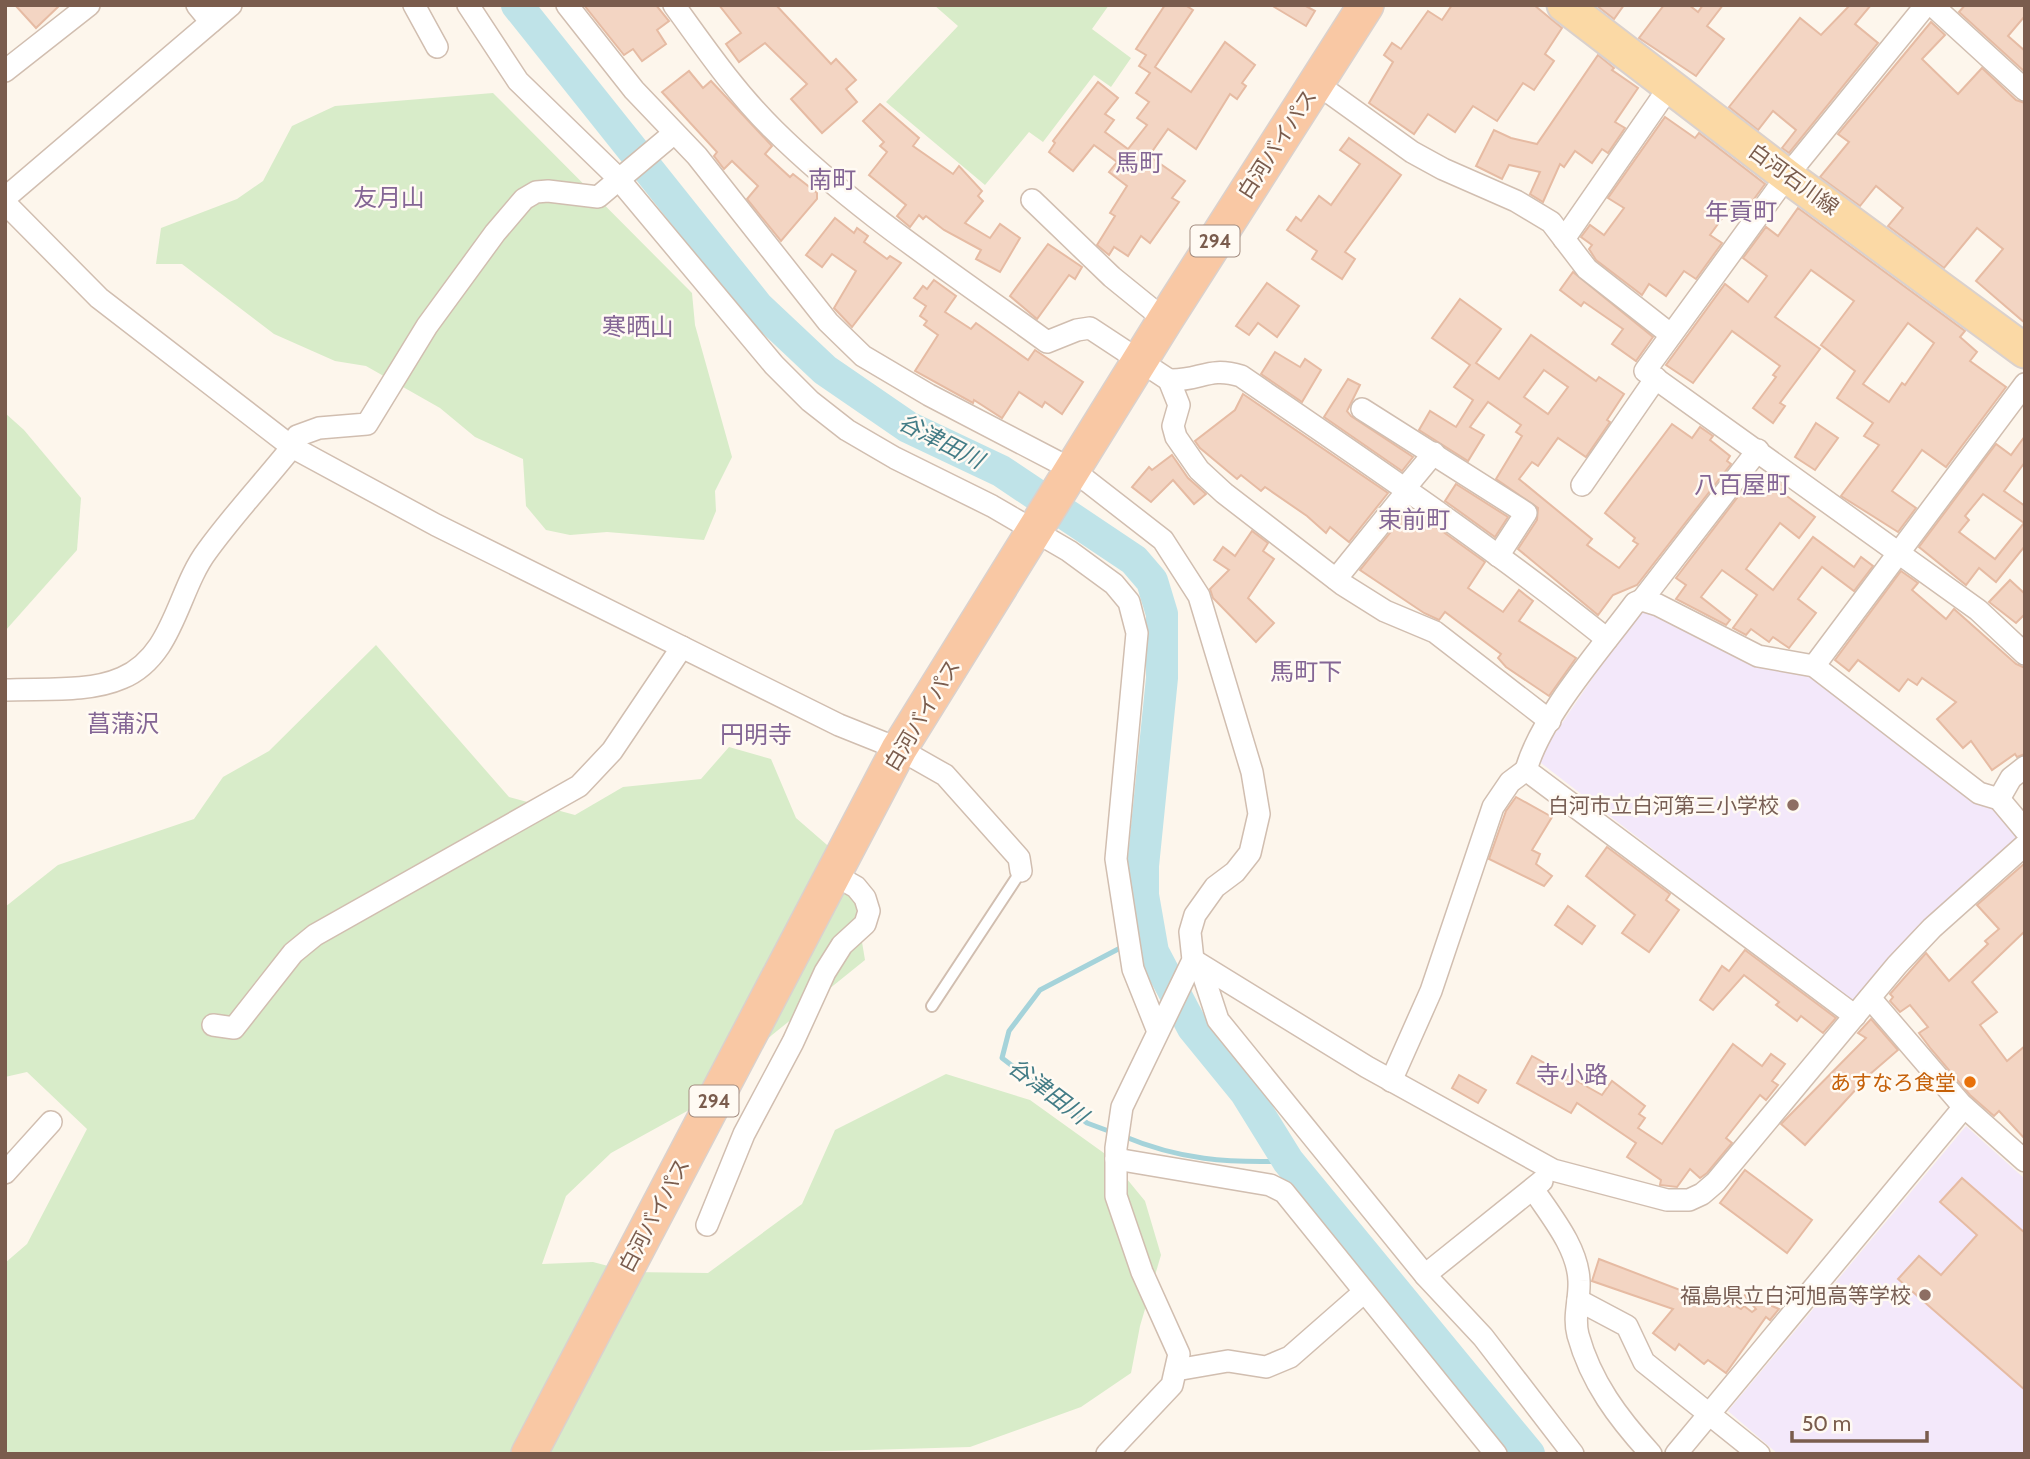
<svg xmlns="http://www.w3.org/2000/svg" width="2030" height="1459" viewBox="0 0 2030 1459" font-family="Cabin,'Noto Sans JP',sans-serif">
  <rect width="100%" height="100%" fill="#fdf6ec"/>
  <g fill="#f3e8fa">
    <path d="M1640 608 1753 664 1809 675 2003 809 2022 835 1854 1004 1537 760Z"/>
    <path d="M1966 1126 2025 1179V1454H1778L1728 1411Z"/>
  </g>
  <g fill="#d8ecc9">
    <path d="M934 5H1109L1092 29 1131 58 1111 87 1094 75 1043 142 1029 132 985 185 886 102 958 26Z"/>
    <path d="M493 93 692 293 695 325 732 457 715 491 716 511 704 540 607 532 570 535 546 530 526 506 523 459 475 437 440 408 366 366 335 361 274 334 182 264H156L161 228 237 199 263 181 292 126 335 106Z"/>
    <path d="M5 413 24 430 81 498 77 550 5 631Z"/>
    <path d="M376 645 509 797 575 815 623 787 701 779 729 747 771 759 796 818 849 864 865 960 772 1035 689 1110 611 1153 566 1196 542 1264 593 1262 631 1272 708 1273 802 1204 835 1130 946 1074 1030 1100 1108 1156 1145 1201 1161 1255 1140 1326 1131 1373 1081 1407 970 1447 723 1454H5V1263L27 1244 87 1129 27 1072 5 1077V907L58 865 194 819 223 777 269 751Z"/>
  </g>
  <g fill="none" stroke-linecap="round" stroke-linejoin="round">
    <g stroke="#a5d3da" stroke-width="5">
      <path d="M1133 943 1150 938"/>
      <path d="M1114 1133 1087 1123 1002 1058 1009 1031 1040 990 1124 946"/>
      <path d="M1123 1136C1180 1160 1227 1163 1288 1161"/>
    </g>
    <path stroke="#bfe3e8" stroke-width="32" d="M517 5 758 307 825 370 908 427 1001 471 1134 560 1152 581 1162 614V678L1143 866V895L1153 952 1193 1028 1246 1093 1288 1161 1529 1454"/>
  </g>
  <g fill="#f3d5c3" stroke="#e6bba3" stroke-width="2" fill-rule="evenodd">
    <path d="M15 5H60L36 28Z"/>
    <path d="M584 5H656L669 21 657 30 666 44 642 61 633 49 624 55Z"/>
    <path d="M719 5H776L831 64 836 59 856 80 846 89 857 102 822 133 791 99 807 84 765 43 739 62 726 44 741 33Z"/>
    <path d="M1165 5H1185L1193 10 1155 67 1191 92 1225 42 1255 65 1242 83 1246 86 1237 99 1230 94 1196 149 1168 129 1149 156 1185 181 1172 198 1179 202 1150 243 1141 236 1128 256 1114 247 1109 255 1097 245 1115 216 1110 213 1127 186 1109 172 1117 162 1094 145 1073 171 1049 152 1055 143 1053 141 1098 82 1118 98 1105 114 1114 120 1105 132 1128 149 1147 125 1137 118 1149 102 1136 93 1150 73 1139 66 1146 55 1136 49Z"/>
    <path d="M1271 5H1304L1315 11 1306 26Z"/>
    <path d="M1452 5H1534L1562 28 1545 54 1554 61 1534 90 1523 83 1497 121 1473 106 1455 132 1428 114 1414 134 1369 103 1393 62 1384 55 1392 43 1401 49 1428 11 1442 20Z"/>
    <path d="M1596 5H1624L1614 19Z"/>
    <path d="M1664 5H1689L1698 12 1703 5H1723L1707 26 1724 39 1696 76 1639 38Z"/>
    <path d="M1850 5H1871L1855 24 1878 43 1789 153 1782 148 1796 130 1773 111 1758 130 1729 107 1800 18 1821 35Z"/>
    <path d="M1965 5H2025V16L2008 36 2025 51V72L1959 12Z"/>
    <path d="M1931 22 1945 35 1922 59 1958 94 1982 68 2016 100 2025 103V323L1976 281 2003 249 1977 228 1944 268 1888 226 1903 208 1876 186 1860 206 1820 177 1849 142 1838 134Z"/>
    <path d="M1598 55 1614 68 1612 70 1638 88 1615 122 1625 128 1608 153 1602 149 1592 163 1575 151 1564 167 1560 164 1543 202 1530 194 1540 172 1509 165 1502 179 1476 166 1494 130 1511 138 1537 144Z"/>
    <path d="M689 71 703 88 711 81 772 146 765 154 790 177 793 174 817 193V199L781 241 747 199 758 186 732 161 724 169 714 156 717 152 662 92Z"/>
    <path d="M880 104 919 138 913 146 953 174 959 166 982 191 978 196 983 201 965 223 990 238 1000 224 1020 238 1000 272 976 259 981 250 944 230 926 216 923 219 919 215 910 227 897 216 906 205 869 175 887 152 880 146 884 142 863 121Z"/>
    <path d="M1665 117 1695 138 1699 133 1765 184 1743 214 1731 206 1710 235 1722 243 1696 279 1684 271 1666 296 1649 284 1642 295 1596 260 1589 249 1592 245 1581 237 1590 225 1604 235 1624 208 1608 198Z"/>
    <path d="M1349 138 1401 175 1345 252 1355 259 1342 279 1312 259 1317 251 1287 230 1296 217 1301 221 1319 196 1331 205 1360 164 1340 150Z"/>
    <path d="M1798 208 1965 331 1960 337 1977 352 1970 361 2006 387 1946 467 1922 450 1909 468 1892 491 1916 508 1898 532 1841 496 1879 445 1864 436 1873 423 1837 398 1855 371 1821 345 1854 301 1811 270 1775 317 1820 349 1780 403 1785 406 1773 423 1753 408 1776 377 1773 375 1780 366 1732 331 1693 383 1666 365 1725 284 1748 302 1767 276 1743 258 1766 227 1778 236ZM1908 323 1934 343 1905 385 1902 383 1889 402 1863 384Z"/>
    <path d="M835 218 854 233 857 228 868 236 864 242 887 259 890 256 901 263 852 327 834 308 856 271 832 254 822 267 806 255Z"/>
    <path d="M1048 244 1082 267 1075 279 1069 275 1037 319 1010 296Z"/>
    <path d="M1573 272 1653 337 1636 361 1612 344 1623 329 1584 302 1581 306 1560 290Z"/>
    <path d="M934 280 956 296 945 312 971 329 976 323 1028 360 1035 350 1083 382 1062 414 1045 402 1042 407 1019 392 1002 418 974 400 973 403 915 371 938 335 924 325 927 321 920 316 926 306 914 298 923 286 927 289Z"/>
    <path d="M1267 283 1299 306 1277 337 1258 323 1249 335 1236 326Z"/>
    <path d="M1460 299 1501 329 1476 363 1499 379 1531 335 1596 381 1599 377 1624 394 1607 420 1610 422 1586 457 1558 438 1538 466 1532 462 1519 479 1592 539 1587 545 1619 568 1638 544 1633 541 1635 538 1605 513 1672 424 1692 438 1700 427 1713 436 1710 440 1730 456 1727 461 1731 464 1637 585 1613 595 1598 615 1518 549 1537 520 1538 508 1496 479 1522 436 1516 432 1521 425 1488 402 1470 427 1484 435 1468 461 1419 430 1430 411 1456 427 1473 400 1454 387 1470 365 1432 338ZM1544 370 1568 387 1548 414 1524 397Z"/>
    <path d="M1275 352 1300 367 1305 359 1321 370 1302 402 1261 374Z"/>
    <path d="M1348 379 1360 385 1347 411 1351 416 1413 457 1402 471 1324 417Z"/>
    <path d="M1243 394 1388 493 1349 542 1330 527 1326 533 1307 516 1265 487 1261 491 1241 475 1237 479 1200 448 1195 441 1235 410Z"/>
    <path d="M1816 423 1838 438 1815 470 1795 457Z"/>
    <path d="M2025 436V462L2004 491 2025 506V546L1996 582 1979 568 1966 585 1919 547 1996 444 2011 455ZM1983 494 2024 523 1995 559 1959 532 1969 520 1965 516Z"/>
    <path d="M1172 455 1188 478 1206 494 1194 504 1173 480 1151 502 1132 487 1149 467 1152 470Z"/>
    <path d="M1768 475 1784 487 1780 491 1815 517 1799 538 1780 523 1746 569 1773 590 1813 537 1854 567 1861 557 1873 566 1854 591 1822 567 1798 599 1816 613 1789 648 1773 637 1769 642 1751 629 1746 635 1733 628 1757 595 1722 570 1701 597 1730 620 1726 625 1676 599 1686 585 1676 578 1750 481 1759 488Z"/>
    <path d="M1456 484 1508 517 1495 537 1445 501Z"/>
    <path d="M1410 508 1485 562 1468 588 1503 612 1519 590 1533 601 1519 621 1576 658 1549 696 1506 667 1498 658 1501 654 1445 612 1439 620 1424 613 1360 570Z"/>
    <path d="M1252 531 1268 543 1263 551 1274 559 1248 598 1274 623 1256 642 1213 598 1210 589 1229 570 1214 560 1223 547 1235 556Z"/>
    <path d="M1901 571 1918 583 1912 590 1946 619 1954 609 2016 664 2025 668V754L2017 757 2015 754 1992 770 1971 741 1963 748 1937 719 1956 702 1922 678 1917 685 1908 679 1899 691 1858 660 1849 671 1835 660Z"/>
    <path d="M2010 580 2025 594V614L2016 623 1989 602Z"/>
    <path d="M1516 797 1552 817 1532 850 1540 854 1536 864 1552 876 1544 886 1489 859 1506 811Z"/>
    <path d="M1607 847 1670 894 1666 900 1679 910 1649 952 1622 933 1635 915 1586 876Z"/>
    <path d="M2025 863V931L1972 982 1997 1012 1980 1025 2007 1061 2025 1046V1139L1999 1111 1994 1116 1970 1095 1931 1049 1919 1033 1928 1027 1910 1005 1900 1012 1890 1001 1893 997 1890 994 1926 953 1949 981 1988 944 1985 941 1999 929 1977 905Z"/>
    <path d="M1568 906 1595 926 1582 944 1555 925Z"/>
    <path d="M1745 950 1836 1018 1823 1033 1801 1016 1797 1021 1776 1005 1779 1002 1744 975 1713 1010 1700 1000 1722 966 1729 971Z"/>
    <path d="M1871 1019 1898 1050 1869 1075 1805 1145 1781 1124 1866 1038 1858 1033Z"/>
    <path d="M1733 1044 1762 1066 1771 1054 1785 1064 1772 1081 1778 1085 1766 1100 1760 1095 1726 1138 1732 1143 1707 1173 1700 1178 1690 1169 1677 1187 1660 1185 1661 1180 1627 1157 1636 1143 1577 1103 1571 1113 1517 1083 1532 1056 1602 1095 1612 1081 1645 1106 1639 1114 1645 1118 1638 1128 1662 1144Z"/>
    <path d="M1459 1075 1486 1090 1478 1103 1452 1088Z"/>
    <path d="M1745 1170 1812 1220 1787 1253 1720 1203Z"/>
    <path d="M1962 1178 2025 1233V1390L1898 1279 1919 1256 1941 1275 1977 1235 1940 1202Z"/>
    <path d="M1599 1259 1693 1295 1695 1291 1730 1307 1732 1304 1741 1309 1744 1306 1752 1312 1756 1309 1744 1295 1764 1303 1781 1292 1772 1306 1779 1309 1770 1320 1766 1317 1726 1373 1708 1360 1704 1364 1679 1344 1675 1350 1653 1333 1673 1309 1592 1281Z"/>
  </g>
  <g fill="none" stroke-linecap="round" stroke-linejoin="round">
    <g stroke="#d1beb0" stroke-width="14">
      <path id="service" d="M932 1006 1021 871"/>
    </g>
    <g stroke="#d1beb0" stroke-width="24">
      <g id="minor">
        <path d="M197 5 211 22"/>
        <path d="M414 5 437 47"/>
        <path d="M468 5 518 81 616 176 774 365 810 401 847 430 895 458 992 506 1069 551 1114 584 1129 602 1137 633 1116 859 1133 969 1157 1029"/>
        <path d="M567 5 634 90 697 156 828 322 863 356 929 395 1073 470 1163 540 1199 596 1252 772 1259 814 1250 853 1235 872 1215 887 1195 915 1190 932 1193 960 1122 1107 1116 1148V1196L1142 1272 1179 1354 1172 1385 1107 1454"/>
        <path d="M674 5C705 48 736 93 774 130 856 211 954 274 1047 342L1077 330 1090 328 1169 380"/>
        <path d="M1926 5 1787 176 1645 371 1978 610 2025 654"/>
        <path d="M1932 5 2025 90"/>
        <path d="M5 71 89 5"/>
        <path d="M1316 83 1412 152 1443 169 1516 201 1551 222 1587 269 1670 334"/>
        <path d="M5 198 231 5"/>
        <path d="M1032 200 1112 277 1165 320"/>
        <path d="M5 203 99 298 292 447 436 525 839 725 899 749 945 775 1019 858 1021 871"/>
        <path d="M1564 239 1670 86"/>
        <path d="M1362 409 1526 513 1498 556"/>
        <path d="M1582 485 1656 378"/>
        <path d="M1405 488 1434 453"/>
        <path d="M1336 579 1408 490"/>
        <path d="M1642 600 1758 450"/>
        <path d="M1814 666 2025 384"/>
        <path d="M5 690C42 688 88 693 122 678 174 656 177 591 207 551 233 515 264 482 292 447L297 436 319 428 367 424 427 326 495 233 524 199 536 192 548 191 598 197 673 134"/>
        <path d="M1550 721 1435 632 1385 611 1342 584 1224 493 1199 470 1176 437 1173 426 1179 405 1169 380C1201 381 1208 366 1241 376 1365 461 1490 545 1607 639"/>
        <path d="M1999 799 2011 778 2025 767"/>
        <path d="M1193 960 1367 1067 1553 1170 1667 1200H1689L1702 1194 1716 1182 1897 965 1932 928 2025 845"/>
        <path d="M1200 965 1218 1020 1425 1275 1483 1337 1573 1454"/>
        <path d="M1870 998 1961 1104 2025 1161"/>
        <path d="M1855 1016 1526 770C1541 716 1601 649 1635 603L1642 600 1658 605 1758 656 1814 666 1979 793 1999 799 2025 830"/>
        <path d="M213 1025 234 1028 293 953 315 935 579 786 612 751 682 647"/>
        <path d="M1391 1081 1431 991 1493 807 1510 782 1526 770"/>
        <path d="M1116 1159 1270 1185 1284 1192 1496 1454"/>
        <path d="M5 1173 51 1122"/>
        <path d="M1533 1189C1551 1216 1578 1248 1579 1281 1580 1299 1573 1316 1578 1335 1591 1382 1618 1418 1651 1454"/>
        <path d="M707 1225 744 1134 793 1042 825 972 842 945 865 924 869 911 865 898 856 887 833 874"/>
        <path d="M1425 1275 1542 1181"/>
        <path d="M1578 1300 1627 1326 1644 1362 1759 1454"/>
        <path d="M1176 1370 1228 1361 1266 1367 1290 1357 1363 1293"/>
        <path d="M1676 1454 1964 1107"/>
      </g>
    </g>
    <g stroke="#dad1cd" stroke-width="37">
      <path id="primary" d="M1564 5 1787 176 2025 351"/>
    </g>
    <g stroke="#dad1cd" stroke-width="38">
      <path id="trunk" d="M529 1454 899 749 1165 320 1366 5"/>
    </g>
    <use href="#service" stroke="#fff" stroke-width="10"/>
    <use href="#minor" stroke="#fff" stroke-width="21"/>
    <use href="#primary" stroke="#fbd9a5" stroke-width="33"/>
    <use href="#trunk" stroke="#f9c8a4" stroke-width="35"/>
  </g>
  <g fill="#8d6e63" stroke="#fffaf3" stroke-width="2.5">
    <circle cx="1793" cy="805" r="7"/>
    <circle cx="1925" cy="1295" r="7"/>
  </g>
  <circle fill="#e8710a" stroke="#fffaf3" stroke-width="2.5" cx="1970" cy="1082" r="7"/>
  <g text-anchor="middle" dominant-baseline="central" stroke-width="5" stroke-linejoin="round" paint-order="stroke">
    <g fill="#fffaf3" stroke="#a28b7f" stroke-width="2">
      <rect x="1190.5" y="225.5" width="49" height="31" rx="5"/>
      <rect x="689.5" y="1085.5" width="49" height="31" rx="5"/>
    </g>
    <g font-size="19" font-weight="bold" fill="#7a5c4d">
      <text x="1215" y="241">294</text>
      <text x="714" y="1101">294</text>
    </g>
    <g font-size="21" fill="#7a5c4d" stroke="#fffaf3">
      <text transform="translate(1277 144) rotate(-57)">白河バイパス</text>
      <text transform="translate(1794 179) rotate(36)">白河石川線</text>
      <text transform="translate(922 715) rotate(-59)">白河バイパス</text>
      <text transform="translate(654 1215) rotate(-62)">白河バイパス</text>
    </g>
    <g font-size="21" fill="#785e54" stroke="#fffaf3" text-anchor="end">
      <text x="1779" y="805">白河市立白河第三小学校</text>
      <text x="1911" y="1295">福島県立白河旭高等学校</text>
    </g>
    <g font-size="21" fill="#c56008" stroke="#fffaf3" text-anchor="end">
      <text x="1956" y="1082">あすなろ食堂</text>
    </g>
    <g font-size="23" font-style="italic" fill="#437c86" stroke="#fffaf3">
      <text transform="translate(941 441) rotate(27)">谷津田川</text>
      <text transform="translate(1048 1091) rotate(37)">谷津田川</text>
    </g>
    <g font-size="24" fill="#846695" stroke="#fffaf3">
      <text x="1139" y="162">馬町</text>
      <text x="832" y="179">南町</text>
      <text x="389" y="197">友月山</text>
      <text x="1741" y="211">年貢町</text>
      <text x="638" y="326">寒晒山</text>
      <text x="1742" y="484">八百屋町</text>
      <text x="1414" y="519">束前町</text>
      <text x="1306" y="671">馬町下</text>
      <text x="123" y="723">菖蒲沢</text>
      <text x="756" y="734">円明寺</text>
      <text x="1572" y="1074">寺小路</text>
    </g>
  </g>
  <rect width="2030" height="1459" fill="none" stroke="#7a5c4d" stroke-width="14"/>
  <path d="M1792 1431v10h135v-10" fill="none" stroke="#7a5c4d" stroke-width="3.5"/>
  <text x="1802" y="1431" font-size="21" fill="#7a5c4d" stroke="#fffaf3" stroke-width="5" paint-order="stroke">50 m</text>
</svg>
